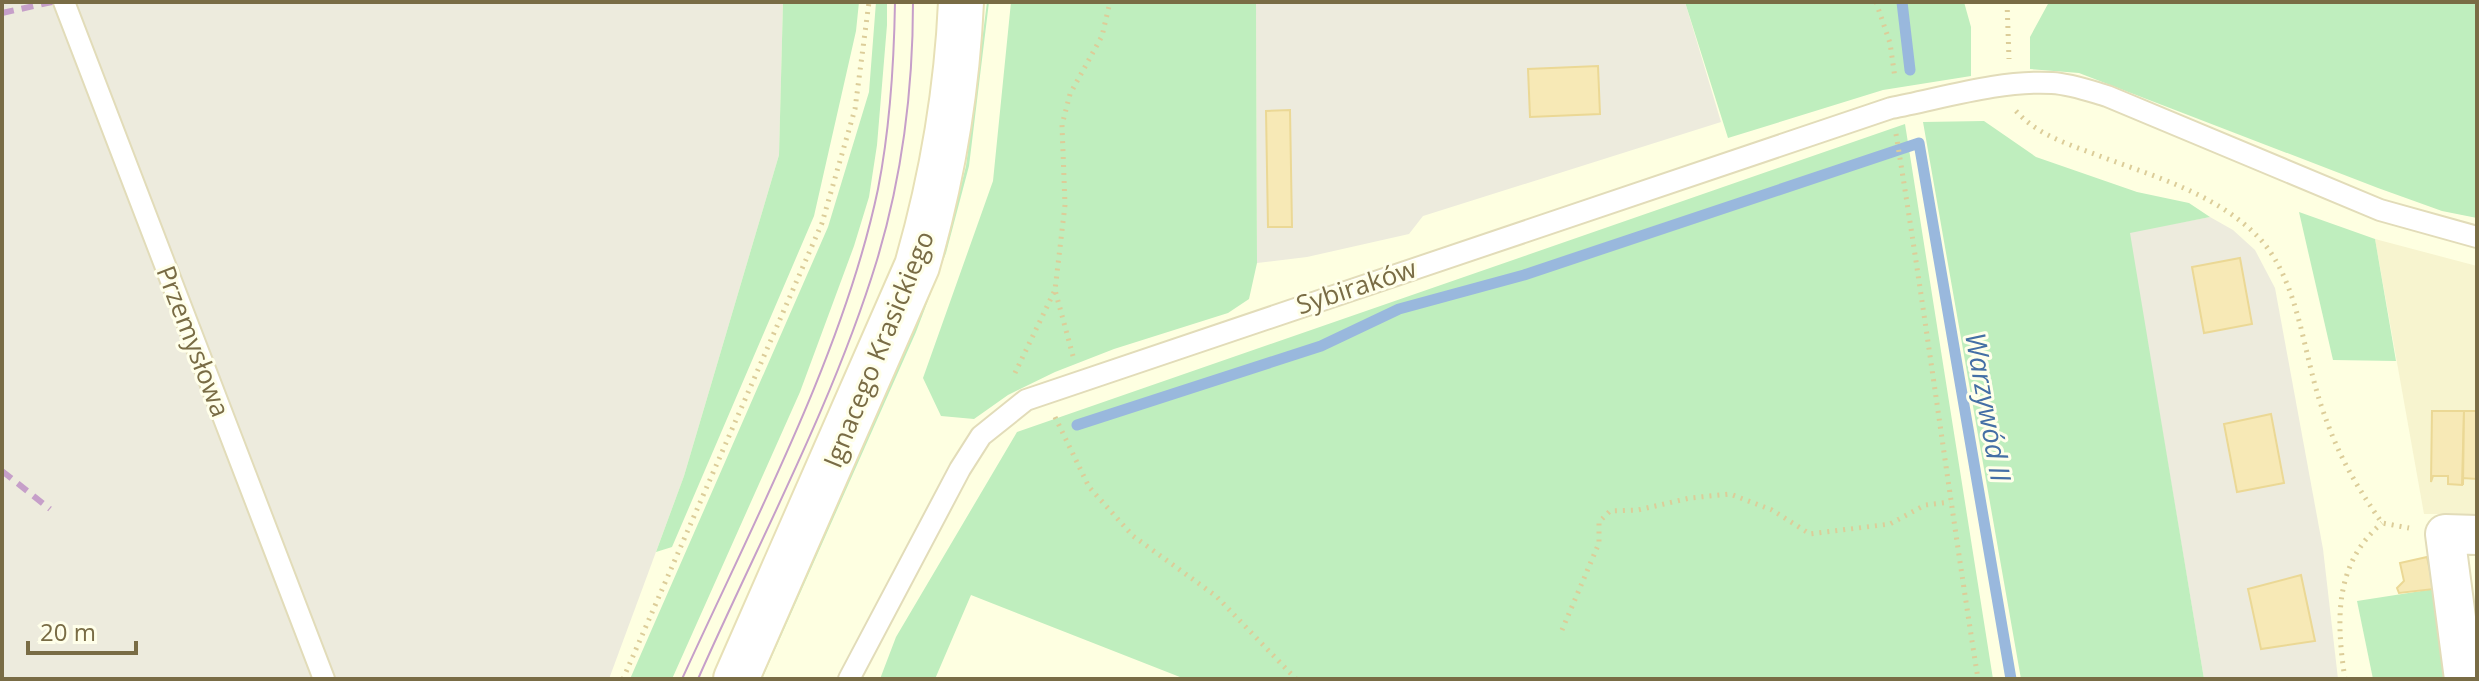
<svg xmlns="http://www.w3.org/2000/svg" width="2479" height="681" viewBox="0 0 2479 681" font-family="'Open Sans',sans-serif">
  <rect width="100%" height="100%" fill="#feffe1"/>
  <path fill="#f7f4cf" d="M2375 239 2477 266V514H2424Z"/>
  <g fill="#edebdd">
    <path d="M2 2H783L779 155 684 476 609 679H2Z"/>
    <path d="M1256 2H1685L1721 122 1423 216 1409 234 1307 257 1257 263Z"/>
    <path d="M2210 217 2233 230 2255 250 2275 288 2323 549 2338 679H2204L2129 232Z"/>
  </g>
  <g fill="#bfeebe">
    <path d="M783 2H859L856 31 814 216 672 547 656 552 684 476 779 155Z"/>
    <path d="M876 2H887V25L877 145 869 197 854 246 800 392 672 679H630L828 227 869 92Z"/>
    <path d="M987 2H989L969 166 946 253 916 332 762 679H758L944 253 966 166Z"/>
    <path d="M1011 2H1256L1257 263 1249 299 1228 313 1114 349 1055 372 1008 395 974 419 941 416 923 378 993 181Z"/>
    <path d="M1685 2H1964L1971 27V76L1883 90 1728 138Z"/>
    <path d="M2049 2H2477V218L2442 211 2378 188 2079 73 2030 69V37Z"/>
    <path d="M1984 121 2036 157 2137 192 2189 203 2210 217 2130 233 2204 679H2021L1923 122Z"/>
    <path d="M1905 124 1993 679H1185L971 595 935 679H880L896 637 1017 432Z"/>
    <path d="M2299 212 2375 239 2396 361 2333 360Z"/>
    <path d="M2434 589 2446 679H2373L2357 601Z"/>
  </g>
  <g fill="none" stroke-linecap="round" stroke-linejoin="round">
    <g stroke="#99b8dd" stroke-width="11">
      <path d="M1902 2 1910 70"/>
      <path d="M1077 425 1321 346 1399 309 1524 275 1919 143 2011 679"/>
    </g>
  </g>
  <g fill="#f7e9b6" stroke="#ebd895" stroke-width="2">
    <path d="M1598 66 1600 114 1530 117 1528 69Z"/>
    <path d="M1290 110 1292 227H1268L1266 111Z"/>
    <path d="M2240 258 2252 324 2204 333 2192 267Z"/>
    <path d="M2432 411H2464L2462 485 2448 484V476H2433L2431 482Z"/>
    <path d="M2464 411H2477V479L2463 478V485Z"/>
    <path d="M2271 414 2284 483 2237 492 2224 424Z"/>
    <path d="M2427 557 2434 589 2399 593 2397 588 2404 581 2400 563Z"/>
    <path d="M2301 575 2315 641 2261 649 2248 589Z"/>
  </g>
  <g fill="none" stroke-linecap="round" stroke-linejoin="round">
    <g stroke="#e2dcb9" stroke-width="24">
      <g id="lane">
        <path d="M64 2 324 679"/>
        <path d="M849 679 960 469 981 436 1026 400 1891 108C1943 98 2000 80 2052 83 2071 84 2090 91 2107 96L2380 210 2477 237"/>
      </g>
    </g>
    <g stroke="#e2dcb9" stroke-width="42">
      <path id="street" d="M2464 679 2445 534 2477 535"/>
    </g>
    <g stroke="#e7e0b6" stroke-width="48">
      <path id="secondary" d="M736 679 917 266C942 179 957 92 961 2"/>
    </g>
    <g stroke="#dccd99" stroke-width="5" stroke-dasharray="2 6" stroke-linecap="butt">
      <path d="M1876 2 1890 43 1895 78"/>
      <path d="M2007 2 2009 59"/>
      <path d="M2016 111C2036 133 2062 142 2089 152 2148 175 2217 192 2261 240 2299 283 2303 352 2321 405 2337 453 2353 481 2382 523L2409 528"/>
      <path d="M1896 134C1926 316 1949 497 1978 679"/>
      <path d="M1073 356 1055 290 1065 205 1062 125 1070 94 1102 36 1110 2"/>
      <path d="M1015 373 1054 292"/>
      <path d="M1055 417 1089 487 1133 536 1216 596 1296 679"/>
      <path d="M1562 630 1599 543V522L1610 511 1638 510 1690 498 1730 494 1772 510 1810 534 1890 524 1925 505 1950 502"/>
      <path d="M623 679 822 223 855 109 869 2"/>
      <path d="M2345 679C2336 620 2334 564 2382 523"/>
    </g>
    <use href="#lane" stroke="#fff" stroke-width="20"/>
    <use href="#street" stroke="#fff" stroke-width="38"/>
    <use href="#secondary" stroke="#fff" stroke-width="44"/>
    <g stroke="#c69fc9" stroke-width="2">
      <path d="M682 679C751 527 844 352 878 189 890 128 894 64 895 2"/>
      <path d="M698 679C759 541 833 404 877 260 902 177 913 89 913 2"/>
    </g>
    <g stroke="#c69fc9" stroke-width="6" stroke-dasharray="12 8" stroke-linecap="butt">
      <path d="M2 13 52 2"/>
      <path d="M2 471 50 509"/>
    </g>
  </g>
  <g text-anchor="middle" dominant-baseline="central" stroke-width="6" stroke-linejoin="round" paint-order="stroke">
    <g font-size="26" fill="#796c45" stroke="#ffffea">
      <text transform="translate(1356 286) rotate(-18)">Sybiraków</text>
      <text transform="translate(194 341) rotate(69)">Przemysłowa</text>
      <text transform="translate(878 349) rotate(-68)">Ignacego Krasickiego</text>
    </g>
    <g font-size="28" font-style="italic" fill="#446fa5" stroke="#ffffea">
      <text transform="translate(1989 407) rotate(80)">Warzywód II</text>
    </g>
  </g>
  <rect width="2479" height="681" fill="none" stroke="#796c45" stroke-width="8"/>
  <path d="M28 641v12h108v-12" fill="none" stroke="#796c45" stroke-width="4"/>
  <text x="40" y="641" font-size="24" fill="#796c45" stroke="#ffffea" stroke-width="6" paint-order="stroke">20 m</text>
</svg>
